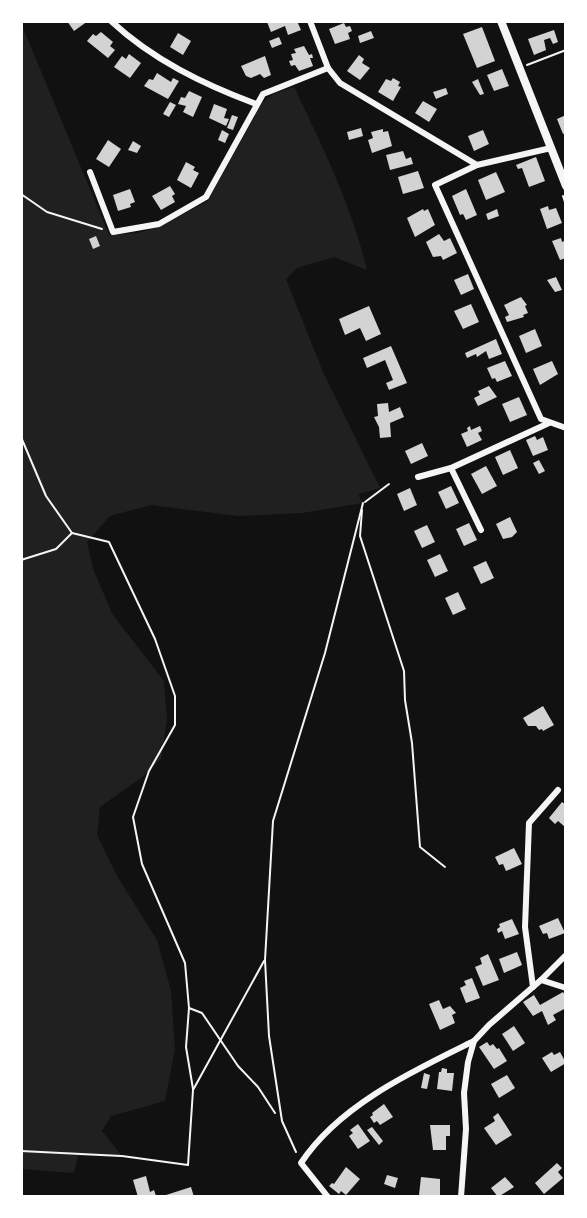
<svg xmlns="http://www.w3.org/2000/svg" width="587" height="1218" viewBox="0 0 587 1218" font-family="Merriweather,serif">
  <rect width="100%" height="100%" fill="#111"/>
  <path fill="#202020" d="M21 23 109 235 137 233 159 227 208 201 262 103 275 93 294 87C322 145 352 207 367 270L334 257 297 268 286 279 323 372 380 488 358 494 363 503 302 513 238 516 151 505 110 516 87 542 93 569 113 615 164 681 167 720 161 759 141 778 100 807 97 835 117 876 157 940 171 991 175 1049 165 1101 111 1116 102 1131 122 1156H78L74 1173 21 1169Z"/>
  <g fill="#d3d3d3">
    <path d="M67 21H88L74 31Z"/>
    <path d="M271 21H297L301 30 288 35 285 26 271 32 267 22Z"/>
    <path d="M344 23 346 27 350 26 352 31 348 33 350 39 335 44 329 29Z"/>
    <path d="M482 27 495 61 477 68 463 34Z"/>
    <path d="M554 30 558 42 553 44 550 38 544 40 546 50 534 55 528 39Z"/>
    <path d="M371 31 374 38 360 43 358 36Z"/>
    <path d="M101 32 113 42 110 46 115 50 108 58 87 41 93 34 96 36Z"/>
    <path d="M178 33 191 41 183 55 170 47Z"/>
    <path d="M279 37 282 44 272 48 269 41Z"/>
    <path d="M304 46 309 55 312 54 313 58H310L313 66 299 71 295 65 291 66 289 61 293 60 291 54 296 53 294 49Z"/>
    <path d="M129 54 141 63 130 78 114 67 122 56 126 59Z"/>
    <path d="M359 55 364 59 362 63 370 68 360 80 347 71Z"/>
    <path d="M265 56 271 75 264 78 260 74 251 78 246 76 241 66Z"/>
    <path d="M502 69 509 86 494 91 487 75Z"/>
    <path d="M157 73 171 82 173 78 179 81 168 99 144 86 149 79 153 80Z"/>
    <path d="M393 78 400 82 398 86 401 87 393 101 378 92 386 79 391 81Z"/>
    <path d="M478 79 484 94 480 95 472 82Z"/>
    <path d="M446 88 448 94 436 99 433 92Z"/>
    <path d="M189 91 202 97 193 117 183 112 186 106 178 104 181 97 185 98Z"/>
    <path d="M423 101 437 109 429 122 415 113Z"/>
    <path d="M170 102 176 105 169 117 163 114Z"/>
    <path d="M214 104 227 109 224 118 229 119 226 126 209 118Z"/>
    <path d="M232 115 238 117 233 130 227 128Z"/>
    <path d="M566 115V133L563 134 557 119Z"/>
    <path d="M361 128 363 136 349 140 347 132Z"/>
    <path d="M383 129V132L388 131 392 146 372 153 368 140 373 138 371 132Z"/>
    <path d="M222 130 229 134 225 143 218 140Z"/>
    <path d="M483 130 489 144 474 151 468 136Z"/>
    <path d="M108 140 121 149 109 167 96 159Z"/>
    <path d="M133 141 141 146 137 153 128 150Z"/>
    <path d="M403 151 406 159 411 157 413 164 390 170 386 155Z"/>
    <path d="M536 157 545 181 529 187 522 168 518 169 516 165Z"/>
    <path d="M186 162 195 167 193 170 199 173 191 188 177 180Z"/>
    <path d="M418 171 424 188 403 194 398 177Z"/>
    <path d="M496 172 505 192 486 200 478 180Z"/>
    <path d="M170 186 175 194 172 196 175 202 161 210 152 196Z"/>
    <path d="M130 189 135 202 130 204 131 207 118 211 113 195Z"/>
    <path d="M466 189 477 215 466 220 463 214 460 215 452 196Z"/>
    <path d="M548 206 549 210 556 208 562 223 547 229 540 209Z"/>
    <path d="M423 209 424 211 428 209 435 225 415 237 407 218Z"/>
    <path d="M497 209 499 216 488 220 486 214Z"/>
    <path d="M439 234 444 241 450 238 457 253 443 260 441 256 433 257 426 242Z"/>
    <path d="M96 236 100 246 93 249 89 239Z"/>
    <path d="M561 238 562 242 566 240V258L560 260 552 241Z"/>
    <path d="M468 274 474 289 461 295 454 280Z"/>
    <path d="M556 277 562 290 555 292 547 280Z"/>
    <path d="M521 297 527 305 525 306 528 313 523 315 524 317 507 322 505 317 509 315 504 305Z"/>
    <path d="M471 304 479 322 463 329 454 311Z"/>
    <path d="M369 306 381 334 366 341 360 328 345 335 339 319Z"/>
    <path d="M535 329 542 346 526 353 519 336Z"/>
    <path d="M496 339 502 354 489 359 486 351 477 357 476 354 467 358 465 353Z"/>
    <path d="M391 346 407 383 389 390 386 383 393 380 385 360 367 368 363 358Z"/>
    <path d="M505 361 512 376 497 382 495 378 492 379 487 368Z"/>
    <path d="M552 361 558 374 540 385 533 369Z"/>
    <path d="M489 386 497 397 478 406 474 398 480 395 478 391Z"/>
    <path d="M519 397 527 415 510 422 502 404Z"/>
    <path d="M388 403 389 412 400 407 404 417 390 423 391 437 380 438 379 427 374 417 378 416 377 404Z"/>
    <path d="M470 426 471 430 480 426 482 431 478 433 482 440 467 447 461 434 468 431 467 428Z"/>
    <path d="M535 436 537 440 543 437 548 450 533 456 526 440Z"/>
    <path d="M422 443 428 456 411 464 405 451Z"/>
    <path d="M510 450 518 468 503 475 495 457Z"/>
    <path d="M539 460 545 471 539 474 533 463Z"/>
    <path d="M486 466 497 486 482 494 471 474Z"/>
    <path d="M451 486 459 503 446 509 438 492Z"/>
    <path d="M410 488 417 505 404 511 397 494Z"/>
    <path d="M510 517 517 532 512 537 503 539 496 524Z"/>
    <path d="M469 523 477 540 464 546 456 529Z"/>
    <path d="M427 525 435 542 422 548 414 531Z"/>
    <path d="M440 554 448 571 435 577 427 560Z"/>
    <path d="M486 561 494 578 481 584 473 567Z"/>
    <path d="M458 592 466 609 453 615 445 598Z"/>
    <path d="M543 706 554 725 543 731 542 729 539 730 536 726H528L523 718Z"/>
    <path d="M562 802 566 805V823L564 826 558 821 555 824 549 818Z"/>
    <path d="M514 848 522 864 506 871 503 864 499 865 495 857Z"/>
    <path d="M558 918 565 933 549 939 547 933 543 934 539 926Z"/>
    <path d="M512 919 519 934 505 939 502 931 498 933 497 929 500 927 499 924Z"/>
    <path d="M517 952 522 965 504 973 499 959Z"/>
    <path d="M488 954 499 980 483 986 475 967 482 964 480 958Z"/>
    <path d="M472 978 480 998 466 1003 460 988 466 985 464 981Z"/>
    <path d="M563 992 566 997V1008L553 1015 556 1020 548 1025 542 1011 533 1016 523 1002 534 995 540 1005Z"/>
    <path d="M439 1000 443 1009 450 1006 456 1013 452 1015 455 1023 440 1030 429 1004Z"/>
    <path d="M514 1026 525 1043 513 1051 502 1034Z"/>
    <path d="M487 1042 490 1046 493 1044 497 1049 499 1048 507 1061 494 1069 479 1047Z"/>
    <path d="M552 1052 554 1055 560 1052 566 1063 551 1072 542 1058Z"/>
    <path d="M442 1068 447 1069V1073H454L452 1091 437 1089 439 1072H441Z"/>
    <path d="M424 1073 430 1075 427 1089 421 1088Z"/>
    <path d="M507 1075 515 1088 499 1098 491 1084Z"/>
    <path d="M384 1104 393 1117 380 1125 377 1121 374 1123 370 1117 373 1115 372 1113Z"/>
    <path d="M498 1113 512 1135 496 1145 484 1128 495 1121 493 1117Z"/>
    <path d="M358 1124 370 1141 358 1149 349 1136 353 1133 350 1130Z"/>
    <path d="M430 1125H450V1136H446V1150H433Z"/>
    <path d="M372 1127 383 1141 379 1145 367 1130Z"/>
    <path d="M557 1163 562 1168 558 1172 563 1178 544 1194 535 1183Z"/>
    <path d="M346 1167 360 1179 346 1195 341 1191 339 1194 329 1186 332 1183 334 1184Z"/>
    <path d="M387 1175 398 1178 395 1188 384 1184Z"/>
    <path d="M146 1176 150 1192 154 1190 156 1196 138 1197 133 1180Z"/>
    <path d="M421 1177 440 1179V1197L419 1195Z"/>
    <path d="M505 1177 514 1187 498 1197 491 1188Z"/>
    <path d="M191 1187 194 1197H167L166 1195Z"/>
  </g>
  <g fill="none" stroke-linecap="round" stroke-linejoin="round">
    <g stroke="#f5f5f5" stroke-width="2">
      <path d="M527 65 566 50"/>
      <path d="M21 194 47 212 102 229"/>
      <path d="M563 196 566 205"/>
      <path d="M21 437 46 496 72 533"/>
      <path d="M365 502 389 484"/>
      <path d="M362 510 360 536 404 671 405 700 412 743 420 847 445 867"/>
      <path d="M21 560 56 549 72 533 109 542 155 639 175 696V725L149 771 133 817 142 864 185 963 189 1008"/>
      <path d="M193 1089 186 1047 189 1008 202 1013 238 1066 258 1087 275 1113"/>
      <path d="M21 1151 121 1156"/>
      <path d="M296 1152 282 1121 269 1036 265 960 273 821 325 653 363 503"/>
      <path d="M122 1156 188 1165 193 1090 264 961"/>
    </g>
    <g stroke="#f5f5f5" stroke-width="6">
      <path d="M111 21C153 60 203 84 256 104"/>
      <path d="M310 21 328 68 340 83 477 165 551 148"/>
      <path d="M477 165 435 185 541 419 566 428"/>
      <path d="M90 172 113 232 159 224 206 197 263 94 328 68"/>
      <path d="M418 477 451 468"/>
      <path d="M481 530 451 468 549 423"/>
      <path d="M541 980 566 988"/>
      <path d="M533 987 525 927 529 823 558 790"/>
      <path d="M328 1197 301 1163C339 1105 413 1071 474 1041"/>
      <path d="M461 1197 466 1129 464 1093 468 1062 474 1041 489 1025 541 980 566 955"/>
    </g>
    <path stroke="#f5f5f5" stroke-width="8" d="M501 21 566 186"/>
  </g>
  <rect width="587" height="1218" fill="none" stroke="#ffffff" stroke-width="46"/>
</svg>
